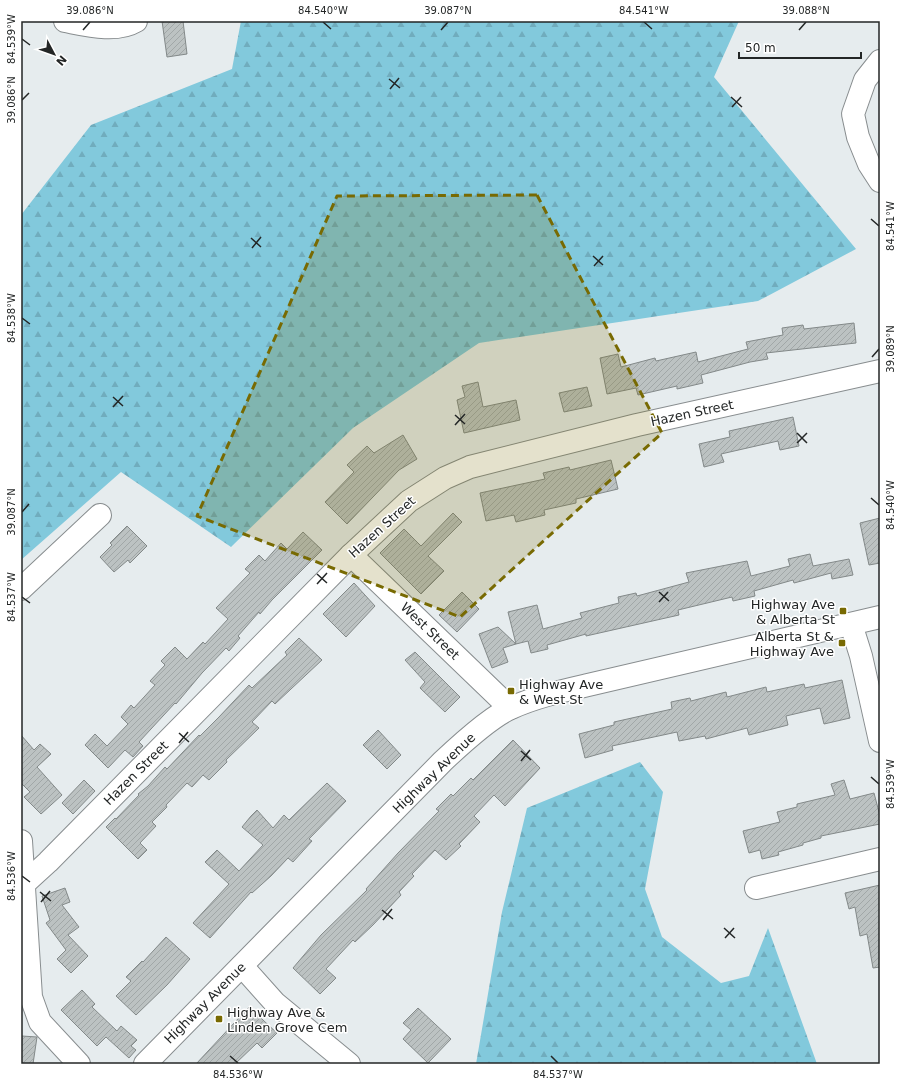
<svg xmlns="http://www.w3.org/2000/svg" width="901" height="1085" viewBox="0 0 901 1085" font-family="'DejaVu Sans',sans-serif">
  <defs>
    <pattern id="forest-firs" width="22" height="20" patternUnits="userSpaceOnUse"><rect width="22" height="20" fill="#82c9dc"/><path d="M5 1l3.5 6h-7zM16 11l3.5 6h-7z" fill="#70acbd"/></pattern>
    <pattern id="building-hatch" width="6" height="6" patternUnits="userSpaceOnUse"><rect width="6" height="6" fill="#bcc2c2"/><path d="M-1 1l2-2M0 6l6-6M5 7l2-2" fill="none" stroke="#a1a7a7"/></pattern>
  </defs>
  <rect width="100%" height="100%" fill="#e6ecee"/>
  <g fill="url(#forest-firs)">
    <path d="M241 21H739L714 77 856 249 758 301 479 343 353 428 231 547 121 472 21 560V215L91 125 232 69Z"/>
    <path d="M640 762 663 792 645 889 662 937 721 983 749 976 768 928 817 1064H476L502 912 527 808Z"/>
  </g>
  <g fill="url(#building-hatch)" stroke="#838989">
    <path d="M162 21H183L187 54 167 57Z"/>
    <path d="M854 323 856 343 766 353 768 359 750 362 701 375 703 383 677 389V386L638 395 636 388 607 394 600 358 618 354 621 367 655 358 656 361 696 352 698 362 748 349 746 342 783 335 782 328 803 325 804 329Z"/>
    <path d="M478 382 483 407 516 400 520 420 464 433 457 400 465 397 462 386Z"/>
    <path d="M587 387 592 406 564 412 559 393Z"/>
    <path d="M793 417 799 446 780 450 778 441 721 454 724 462 704 467 699 444 730 437 729 431Z"/>
    <path d="M403 435 417 459 399 470 347 524 325 502 354 472 347 465 367 446 374 453Z"/>
    <path d="M611 460 618 489 576 499V503L544 510 545 515 516 522 514 515 486 521 480 493 545 479 543 473 569 467 570 470Z"/>
    <path d="M453 513 462 522 428 556 444 571 421 594 380 553 404 529 421 546Z"/>
    <path d="M880 518V563L869 565 860 523Z"/>
    <path d="M127 526 147 546 130 563 128 560 114 572 100 557 112 545 110 543Z"/>
    <path d="M303 532 322 550 272 600 260 614 259 612 238 636 240 638 229 651 226 648 202 673 176 704 175 703 139 742 143 746 133 757 125 750 108 768 85 745 95 734 107 746 128 724 121 717 131 705 134 708 155 685 150 681 165 665 161 661 175 647 187 659 203 642 205 644 228 619 216 608 250 573 245 569 259 555 265 561 281 543 287 549Z"/>
    <path d="M810 554 813 566 849 559 853 575 832 579 831 573 794 583 793 580 754 591 755 596 733 601 732 597 678 610 679 615 586 636V634L547 645 548 649 531 653 528 641 516 644 508 612 537 605 543 629 582 618 580 613 619 603 618 597 636 593 637 596 689 582 686 573 747 561 751 576 790 566 788 559Z"/>
    <path d="M354 583 375 606 346 637 323 614Z"/>
    <path d="M462 592 479 609 457 632 439 615Z"/>
    <path d="M498 627 516 644 503 648 508 662 492 668 479 634Z"/>
    <path d="M299 638 322 660 275 704 272 701 252 722 259 728 226 760 227 762 209 780 203 775 192 787 187 783 166 805 167 807 152 822 156 826 140 843 147 850 138 859 106 827 115 818 116 819 139 795 138 794 148 786 165 767 167 769 199 735 200 736 219 717 249 685 252 688 287 655 285 652Z"/>
    <path d="M415 652 460 697 445 712 420 688 425 682 405 660Z"/>
    <path d="M842 680 850 718 824 724 820 708 786 716 788 725 749 735 747 728 706 739 705 736 679 741 677 732 612 746 613 750 585 758 579 734 614 725V722L672 709 671 702 690 698 691 701 726 692 727 697 766 687 767 692 804 684 805 688Z"/>
    <path d="M378 730 401 755 387 769 363 745Z"/>
    <path d="M21 735 34 750 40 744 51 754 37 767 62 795 41 814 24 797 30 792 21 783Z"/>
    <path d="M513 740 540 768 505 806 494 795 474 816 480 822 459 844 461 846 446 860 435 850 412 874 414 876 399 892 401 895 373 925 355 942 353 940 326 969 336 978 320 994 293 968 321 935 367 890 366 889 398 853 439 811 436 809 451 794 453 796 471 778 473 780Z"/>
    <path d="M84 780 95 791 73 814 62 803Z"/>
    <path d="M844 780 850 799 874 793 880 816V824L821 836V838L803 843V845L778 852 779 855 762 859 760 850 749 853 743 831 780 822 777 812 797 807V804L835 795 831 784Z"/>
    <path d="M327 783 346 801 309 839 312 841 293 862 288 858 271 876 252 893 251 892 210 938 193 923 229 884 205 862 217 850 239 871 263 845 242 827 251 816 257 810 273 828 284 815 289 820Z"/>
    <path d="M880 885V967L873 968 867 934 860 936 855 907 849 909 845 893Z"/>
    <path d="M65 888 70 902 62 905 79 927 68 935 88 956 71 973 57 959 66 950 46 923 50 920 42 896Z"/>
    <path d="M166 937 190 959 167 985 136 1015 116 996 131 981 126 977 142 961 143 962Z"/>
    <path d="M82 990 95 1004 92 1007 117 1031 121 1026 137 1040 131 1046 136 1050 129 1058 106 1037 97 1046 61 1010Z"/>
    <path d="M249 1007 277 1033 262 1048 257 1043 235 1064H196Z"/>
    <path d="M418 1008 451 1039 428 1063 403 1039 411 1030 403 1023Z"/>
    <path d="M22 1036 37 1037 33 1064H21Z"/>
  </g>
  <g fill="none" stroke-linecap="round" stroke-linejoin="round">
    <g stroke="#888d8f" stroke-width="24">
      <g id="minor">
        <path d="M65 21C86 25 116 33 136 21"/>
        <path d="M880 61 865 80 853 114 858 137 869 164 880 181"/>
        <path d="M351 555 510 708"/>
        <path d="M21 589 100 515"/>
        <path d="M851 624 861 656 880 741"/>
        <path d="M21 841 31 997 40 1022 79 1064"/>
        <path d="M25 883 48 862 351 555 409 501 445 478 470 467 637 425 880 371"/>
        <path d="M756 888 880 859"/>
        <path d="M242 966 275 1003 349 1064"/>
      </g>
    </g>
    <g stroke="#888d8f" stroke-width="24">
      <path id="major" d="M145 1064 443 761C460 745 490 717 511 708 535 697 562 691 588 685L880 617"/>
    </g>
    <use href="#minor" stroke="#fff" stroke-width="22"/>
    <use href="#major" stroke="#fff" stroke-width="22"/>
  </g>
  <path fill="#786a02" fill-opacity="0.2" stroke="#786a02" stroke-width="3" stroke-dasharray="8 5" stroke-linejoin="round" d="M537 195 662 433 460 617 197 516 337 196Z"/>
  <path fill="none" stroke="#232626" stroke-width="1.5" d="M323 22 331 29M644 22 652 29M83 30 90 22M441 30 448 22M799 30 806 22M22 39 30 45M389 79 400 88M390 89 399 78M731 97 742 107M22 100 29 93M732 107 741 97M871 219 879 226M251 238 261 247M252 248 261 237M593 256 603 265M594 266 603 256M22 318 30 324M872 357 879 349M113 397 123 406M113 407 123 396M455 415 465 424M455 425 465 414M797 433 807 443M797 443 807 433M871 498 879 505M22 512 29 504M317 574 327 583M317 584 327 573M659 592 669 601M22 597 30 603M659 602 668 592M179 733 189 742M179 743 188 732M521 751 531 760M521 761 530 750M871 777 879 784M22 876 30 882M40 892 51 901M41 902 50 891M382 910 393 919M383 920 392 909M724 928 735 938M725 938 734 928M230 1056 238 1063M551 1056 558 1063"/>
  <g fill="#786a02" stroke="#fff" stroke-width="1.5">
    <rect x="839" y="607" width="8" height="8" rx="2"/>
    <rect x="838" y="639" width="8" height="8" rx="2"/>
    <rect x="507" y="687" width="8" height="8" rx="2"/>
    <rect x="215" y="1015" width="8" height="8" rx="2"/>
  </g>
  <g text-anchor="middle" dominant-baseline="central" stroke-width="3" stroke-linejoin="round" paint-order="stroke">
    <g font-size="13" fill="#232626" stroke="#fff">
      <text transform="translate(692 413) rotate(-12)">Hazen Street</text>
      <text transform="translate(382 527) rotate(-42)">Hazen Street</text>
      <text transform="translate(430 631) rotate(44)">West Street</text>
      <text transform="translate(136 773) rotate(-45)">Hazen Street</text>
      <text transform="translate(434 773) rotate(-44)">Highway Avenue</text>
      <text transform="translate(205 1003) rotate(-45)">Highway Avenue</text>
    </g>
    <g font-size="13" fill="#232626" stroke="#fff" text-anchor="end">
      <text x="835" y="604">Highway Ave<tspan x="835" dy="15">&amp; Alberta St</tspan></text>
      <text x="834" y="636">Alberta St &amp;<tspan x="834" dy="15">Highway Ave</tspan></text>
      <text x="519" y="684" text-anchor="start">Highway Ave<tspan x="519" dy="15">&amp; West St</tspan></text>
      <text x="227" y="1012" text-anchor="start">Highway Ave &amp;<tspan x="227" dy="15">Linden Grove Cem</tspan></text>
    </g>
  </g>
  <rect width="901" height="1085" fill="none" stroke="#ffffff" stroke-width="44"/>
  <g transform="translate(54 54) rotate(131)" stroke="#ffffff" stroke-width="3" paint-order="stroke">
  <path d="M0-3L7 15L0 10L-7 15Z" fill="#232626"/>
  <text y="-6" font-size="11" font-weight="bold" text-anchor="middle" fill="#232626">N</text>
  </g>
  <path d="M739 52v6h122v-6" fill="none" stroke="#232626" stroke-width="2"/>
  <text x="745" y="52" font-size="12" fill="#232626" stroke="#ffffff" stroke-width="3" paint-order="stroke">50 m</text>
  <rect x="22" y="22" width="857" height="1041" fill="none" stroke="#232626" stroke-width="1.5"/>
  <g font-size="10" text-anchor="middle" fill="#232626">
    <text x="90" y="14">39.086°N</text>
    <text x="323" y="14">84.540°W</text>
    <text x="448" y="14">39.087°N</text>
    <text x="644" y="14">84.541°W</text>
    <text x="806" y="14">39.088°N</text>
    <text transform="translate(11 39) rotate(-90)" y="4">84.539°W</text>
    <text transform="translate(11 100) rotate(-90)" y="4">39.086°N</text>
    <text transform="translate(890 226) rotate(-90)" y="4">84.541°W</text>
    <text transform="translate(11 318) rotate(-90)" y="4">84.538°W</text>
    <text transform="translate(890 349) rotate(-90)" y="4">39.089°N</text>
    <text transform="translate(890 505) rotate(-90)" y="4">84.540°W</text>
    <text transform="translate(11 512) rotate(-90)" y="4">39.087°N</text>
    <text transform="translate(11 597) rotate(-90)" y="4">84.537°W</text>
    <text transform="translate(890 784) rotate(-90)" y="4">84.539°W</text>
    <text transform="translate(11 876) rotate(-90)" y="4">84.536°W</text>
    <text x="238" y="1078">84.536°W</text>
    <text x="558" y="1078">84.537°W</text>
  </g>
</svg>
